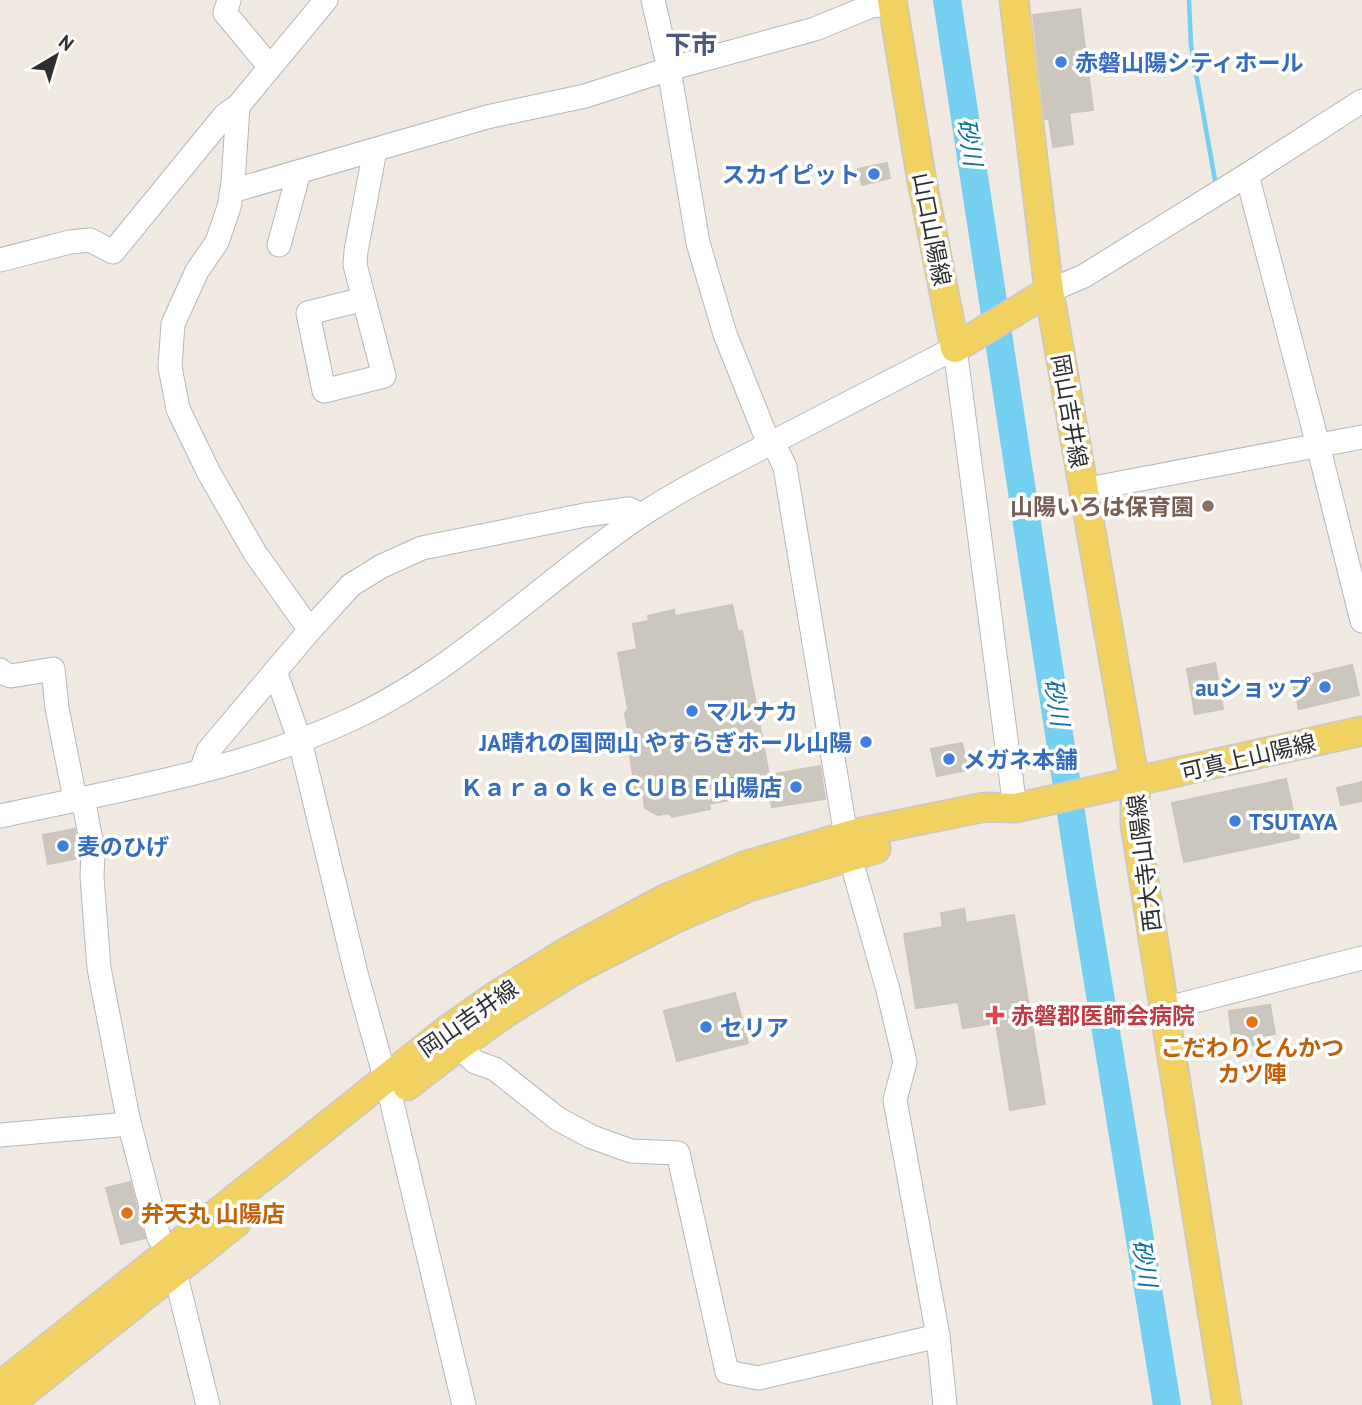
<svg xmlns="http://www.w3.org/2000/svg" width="1362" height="1405" viewBox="0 0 1362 1405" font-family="'PT Sans','Noto Sans JP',sans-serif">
  <rect width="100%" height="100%" fill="#efe9e1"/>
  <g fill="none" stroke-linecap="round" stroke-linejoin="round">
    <path stroke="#75cff0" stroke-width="4.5" d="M1189 0 1191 45 1215 180"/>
    <path stroke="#75cff0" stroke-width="28" d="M947 0 1081 878 1167 1405"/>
  </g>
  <g fill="#cbc7bf" stroke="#cbc5ba" stroke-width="2">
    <path d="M1080 9 1093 110 1069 113 1073 144 1053 147 1049 119H1045L1033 15Z"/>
    <path d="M887 163 890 178 862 185 858 169Z"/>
    <path d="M732 605 738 632 742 631 769 775 820 766 825 799 772 807 769 792 709 804 710 809 672 817 669 813 658 815 645 808 643 793 636 795 630 755 632 752 625 714 628 709 618 653 637 649 633 624 649 621 648 616 674 610 675 616Z"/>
    <path d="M1215 663 1223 709 1195 714 1187 669Z"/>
    <path d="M1352 665 1359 695 1299 709 1292 679Z"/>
    <path d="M962 743 968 770 937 776 931 749Z"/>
    <path d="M1286 779 1299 838 1184 862 1172 803Z"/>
    <path d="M1362 782V801L1341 805 1337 788Z"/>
    <path d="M75 829 79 858 48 864 43 835Z"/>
    <path d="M964 909 966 923 1014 915 1045 1104 1010 1110 996 1023 963 1028 958 1002 916 1008 904 934 943 927 941 913Z"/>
    <path d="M735 993 748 1043 677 1061 664 1011Z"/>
    <path d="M1270 1005 1275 1034 1254 1037V1045L1241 1046 1240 1039 1232 1040 1229 1011Z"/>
    <path d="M130 1182 145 1238 121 1244 106 1188Z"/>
  </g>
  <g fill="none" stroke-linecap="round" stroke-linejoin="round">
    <g stroke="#b4b7c1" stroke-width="25">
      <g id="minor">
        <path d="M229 0 225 13 270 67"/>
        <path d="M653 0 669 69 698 243 725 334 765 434 773 442 785 467 844 824"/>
        <path d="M238 106 233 183 229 207 217 242 197 271 173 324 170 367 178 409 209 473 255 553 310 630"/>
        <path d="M1247 175 1318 445 1362 621"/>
        <path d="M232 191 487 117 585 96 669 69 815 29 871 6 893 4"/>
        <path d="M279 245 299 172"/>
        <path d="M0 260 70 242 90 240 113 252 225 115 238 106 326 0"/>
        <path d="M1049 291 1084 276 1247 175 1362 101"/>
        <path d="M364 299 308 313 324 391 384 376 355 265 356 251 375 150"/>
        <path d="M1083 490 1362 437"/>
        <path d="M0 670 3 673 11 676 53 669 57 708 75 799"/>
        <path d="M275 671 300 741 357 977 391 1099 464 1405"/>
        <path d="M201 771 208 751 310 630 351 585 382 566 422 548 585 515 629 509 641 515"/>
        <path d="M83 798 93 851 92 877 99 968 128 1118 159 1238 169 1251 175 1272 208 1405"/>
        <path d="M0 816C119 790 243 770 354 718 460 668 543 581 640 516 684 487 731 464 777 440 836 410 895 379 955 348L1015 808"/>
        <path d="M855 874 888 990 905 1062 895 1100 938 1336 945 1405"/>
        <path d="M1164 1009 1362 958"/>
        <path d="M459 1046 475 1062 495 1069 558 1119 592 1137 631 1151 678 1153 727 1372 758 1378 938 1336"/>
        <path d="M0 1135 129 1124"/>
      </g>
    </g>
    <g stroke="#c9c9c9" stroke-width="31">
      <g id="major">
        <path d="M892 0 921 176 955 348 1049 291"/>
        <path d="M1014 0 1049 291 1135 782V824L1227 1405"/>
        <path d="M407 1086 459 1046 507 1012 571 972 676 918 749 887 876 849"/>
        <path d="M0 1386 447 1030 494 997 568 951 665 899 744 866 857 833 985 807 1015 808 1362 731"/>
        <path d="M8 1405 236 1223"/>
      </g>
    </g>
    <use href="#minor" stroke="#fff" stroke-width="23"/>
    <use href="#major" stroke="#f2d163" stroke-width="28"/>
  </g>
  <g fill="#3f7fe0" stroke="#fff" stroke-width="2.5">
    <circle cx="1061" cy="62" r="7"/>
    <circle cx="874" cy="174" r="7"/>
    <circle cx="1325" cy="687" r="7"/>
    <circle cx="692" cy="711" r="7"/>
    <circle cx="866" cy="742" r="7"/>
    <circle cx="949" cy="759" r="7"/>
    <circle cx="796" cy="787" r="7"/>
    <circle cx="1235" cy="821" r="7"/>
    <circle cx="63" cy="846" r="7"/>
    <circle cx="706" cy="1027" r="7"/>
  </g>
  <circle fill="#8d6e63" stroke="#fff" stroke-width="2.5" cx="1208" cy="506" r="7"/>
  <path fill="#e0444e" stroke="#fff" stroke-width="2.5" d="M991.5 1004.5h7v7h7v7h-7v7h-7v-7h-7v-7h7z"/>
  <g fill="#e8710a" stroke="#fff" stroke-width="2.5">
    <circle cx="1252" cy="1022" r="7"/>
    <circle cx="127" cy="1213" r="7"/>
  </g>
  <g text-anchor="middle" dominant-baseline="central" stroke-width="7" stroke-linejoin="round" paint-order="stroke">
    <g font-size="23" font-weight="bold" fill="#366cbe" stroke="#fff" text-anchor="start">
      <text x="1075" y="62">赤磐山陽シティホール</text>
      <text x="860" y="174" text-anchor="end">スカイピット</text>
      <text x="1311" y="687" text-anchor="end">auショップ</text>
      <text x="706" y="711">マルナカ</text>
      <text x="852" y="742" text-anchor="end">JA晴れの国岡山 やすらぎホール山陽</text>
      <text x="963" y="759">メガネ本舗</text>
      <text x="782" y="787" text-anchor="end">ＫａｒａｏｋｅＣＵＢＥ山陽店</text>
      <text x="1249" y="821">TSUTAYA</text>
      <text x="77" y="846">麦のひげ</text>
      <text x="720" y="1027">セリア</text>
    </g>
    <g font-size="23" fill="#2e2e2e" stroke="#fff">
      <text transform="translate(932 229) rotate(79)">山口山陽線</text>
      <text transform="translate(1070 411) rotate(80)">岡山吉井線</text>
      <text transform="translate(1248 757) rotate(-13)">可真上山陽線</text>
      <text transform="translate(1144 863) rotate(-97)">西大寺山陽線</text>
      <text transform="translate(468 1018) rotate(-35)">岡山吉井線</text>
    </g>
    <g font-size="23" font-weight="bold" fill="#785e54" stroke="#fff" text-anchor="end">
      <text x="1194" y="506">山陽いろは保育園</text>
    </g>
    <g font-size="23" font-weight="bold" fill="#be3a42" stroke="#fff" text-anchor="start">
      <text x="1011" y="1015">赤磐郡医師会病院</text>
    </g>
    <g font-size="23" font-weight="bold" fill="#c56008" stroke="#fff">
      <text x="1252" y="1047">こだわりとんかつ<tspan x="1252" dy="26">カツ陣</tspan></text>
      <text x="141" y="1213" text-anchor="start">弁天丸 山陽店</text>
    </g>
    <g font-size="24" font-style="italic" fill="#0d6fa3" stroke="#fff">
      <text transform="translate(970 142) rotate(81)">砂川</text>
      <text transform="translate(1057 702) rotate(81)">砂川</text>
      <text transform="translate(1145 1263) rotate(81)">砂川</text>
    </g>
    <g font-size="26" font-weight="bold" fill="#4d5680" stroke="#fff">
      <text x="691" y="44">下市</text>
    </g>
  </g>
  <g transform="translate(56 56) rotate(38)" stroke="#ffffff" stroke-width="5" paint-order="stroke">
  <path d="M0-5L12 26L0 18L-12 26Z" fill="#2e2e2e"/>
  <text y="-10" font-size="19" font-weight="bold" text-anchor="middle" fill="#2e2e2e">N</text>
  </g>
</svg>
